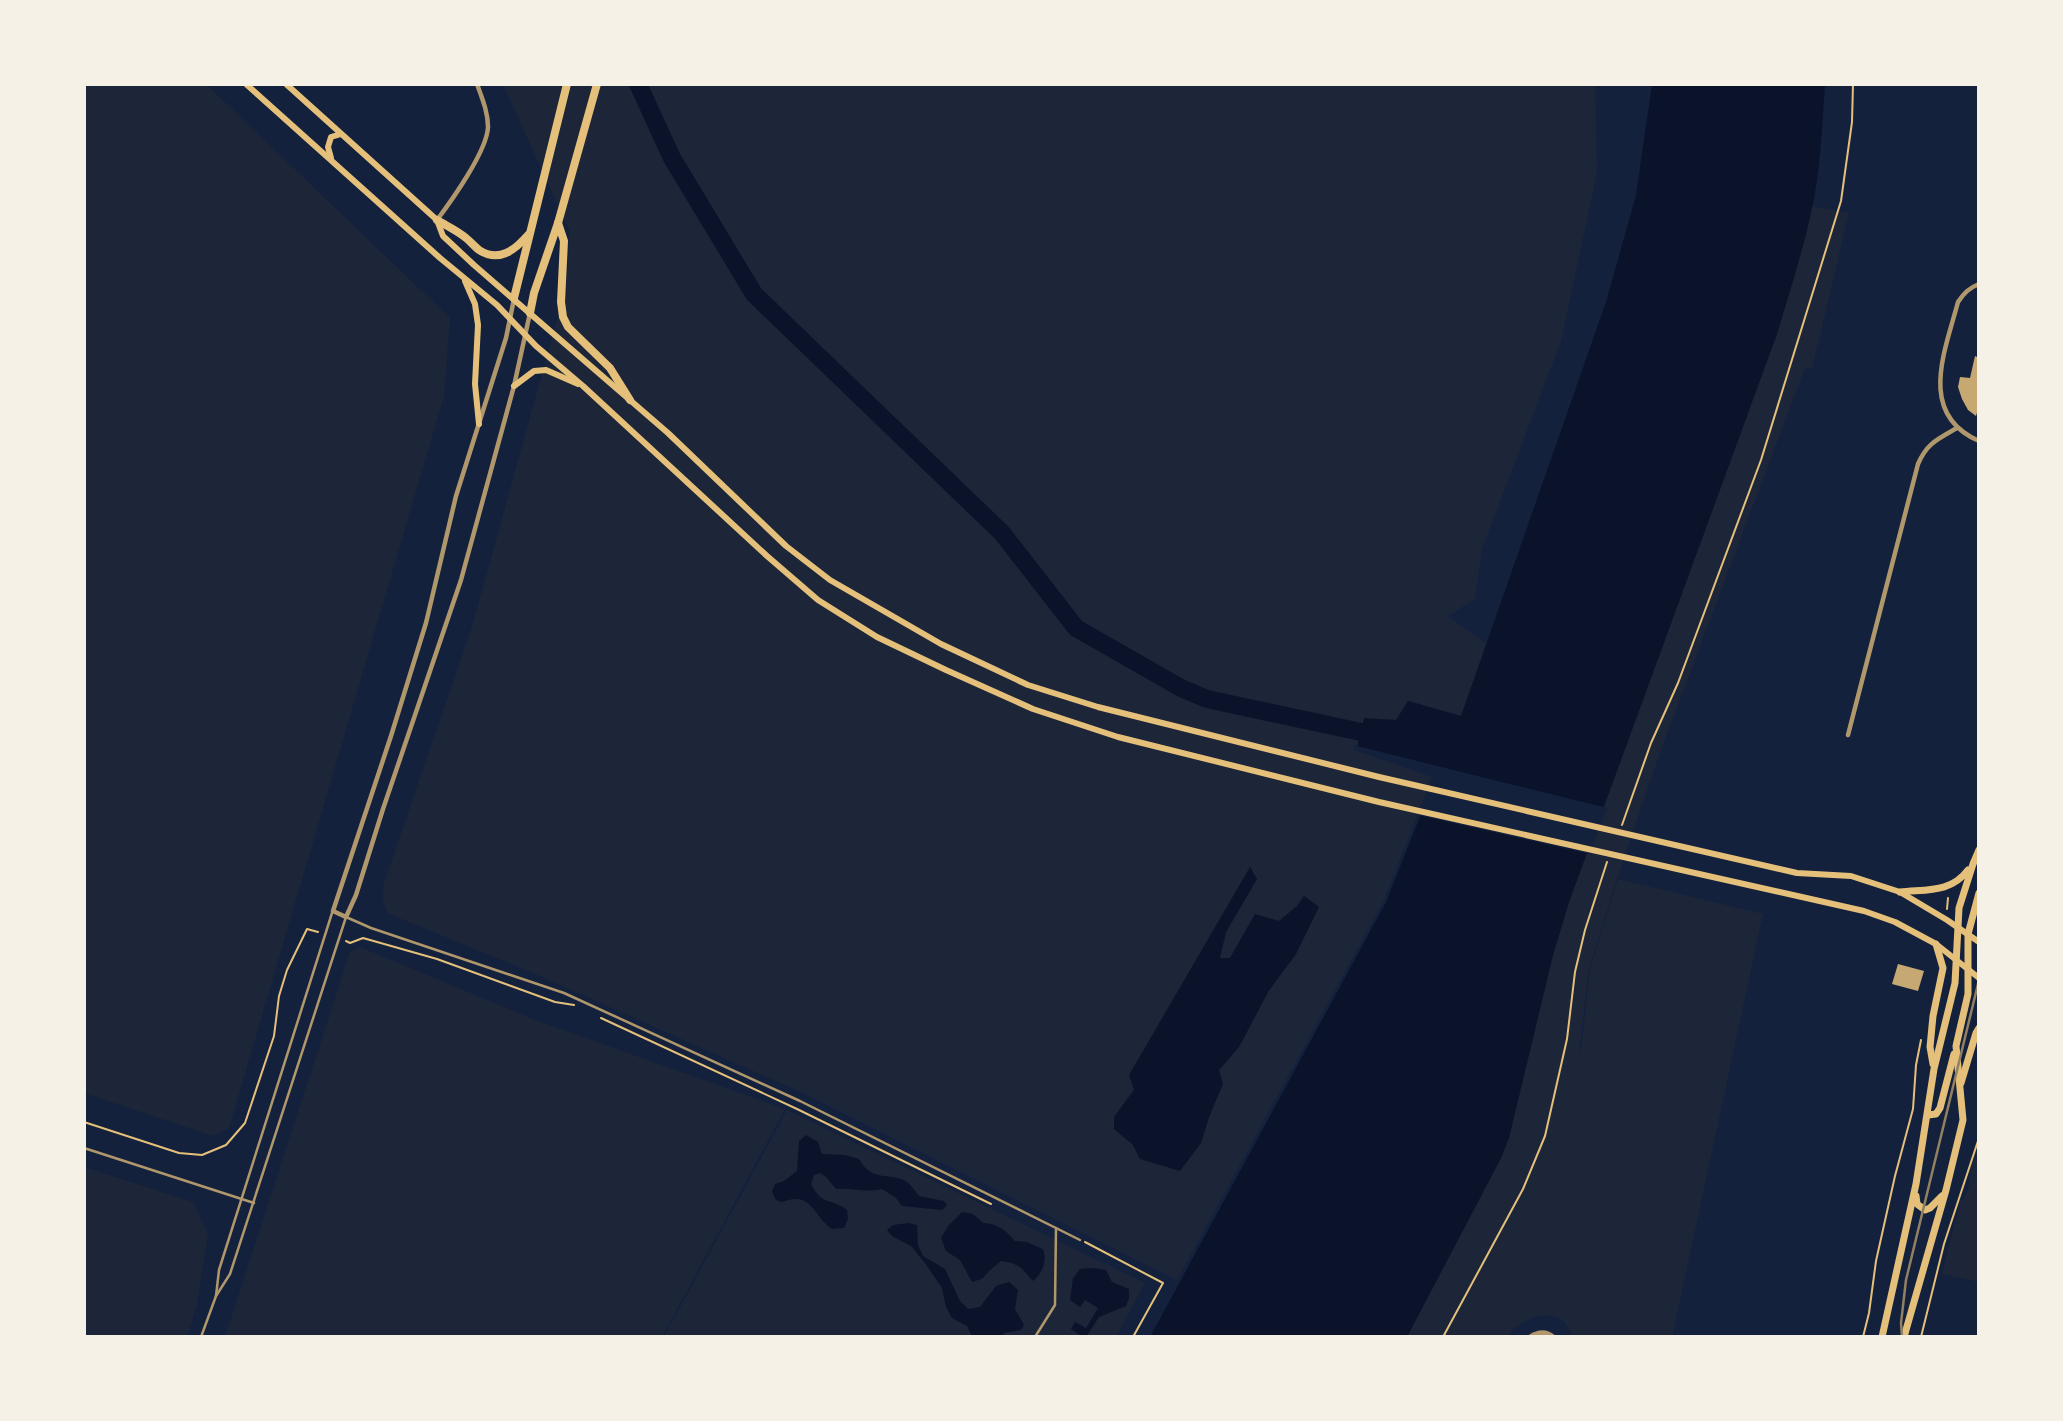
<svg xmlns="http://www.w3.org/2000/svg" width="2063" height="1421" viewBox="0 0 2063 1421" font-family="Roboto,sans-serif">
  <rect width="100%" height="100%" fill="#14213d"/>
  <g fill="#1d2539" fill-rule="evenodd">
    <path d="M84 84H206L450 318 444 396 229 1128 213 1136 84 1093Z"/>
    <path d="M503 84H1595L1597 172 1561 341 1482 549 1475 599 1448 616 1487 644 1461 716 1409 701 1396 720 1364 719 1357 747H1354V750L1433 776 1383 902 1177 1280 803 1093 531 972 387 913 383 899 384 883 472 627 566 287 570 232ZM1250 867 1257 879 1226 932 1219 958H1230L1255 914 1279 921 1297 906 1304 896 1318 907 1296 954 1268 992 1239 1047 1219 1070 1209 1117 1201 1143 1140 1159 1133 1145 1114 1117 1134 1090Z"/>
    <path d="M1812 206 1849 213 1812 369 1805 368 1662 747 1617 879 1589 969 1579 1054 1582 1043 1590 969 1618 879 1763 914 1672 1337H1573C1570 1333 1567 1325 1564 1322 1546 1306 1518 1321 1507 1337H1407L1501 1158 1509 1138 1553 955 1569 902 1777 334 1804 238Z"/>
    <path d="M360 947 535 1020 785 1109 662 1337H225L350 952Z"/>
    <path d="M787 1110 1145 1283 1116 1337H664Z"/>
    <path d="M1979 1135V1282L1942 1274 1960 1202C1971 1193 1970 1176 1971 1164 1971 1155 1976 1144 1979 1135Z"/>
    <path d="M84 1167 193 1202 208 1234 197 1304 187 1337H84Z"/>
  </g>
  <g fill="#0b132b">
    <path d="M1652 84H1825C1823 117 1821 149 1817 181 1809 233 1792 284 1777 334L1569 902 1553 955 1509 1138 1501 1158 1407 1337H1150L1386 902 1437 774 1357 747 1364 718 1396 720 1408 701 1461 716 1606 302 1636 195Z"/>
    <path d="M1250 867 1257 879 1226 932 1220 958H1230L1255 914 1279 921 1297 906 1304 896 1319 907 1296 954 1268 992 1239 1047 1219 1070 1223 1084 1209 1117 1201 1143 1180 1171 1140 1159 1133 1145 1114 1129V1117L1134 1090 1129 1075Z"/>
    <path d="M806 1135 818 1142 822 1154 845 1155 859 1159C874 1185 892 1170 908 1183 912 1186 916 1192 919 1196L944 1201 947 1205 942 1210 902 1206 896 1198 882 1189C864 1193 854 1188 836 1189L826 1177 820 1173 814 1175 811 1184C823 1207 830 1197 847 1210L848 1219 844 1228 832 1229C813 1216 812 1190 782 1202L776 1200 772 1192 775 1184 784 1181 797 1171 799 1141Z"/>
    <path d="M962 1212 973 1214 983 1223C999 1224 1005 1230 1015 1241L1027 1242 1043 1249C1047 1261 1043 1273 1033 1281 1021 1268 1021 1264 1001 1261L989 1271 982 1279 972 1282 960 1260 946 1251 941 1238 948 1226Z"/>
    <path d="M908 1223 917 1225 918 1245 923 1256 945 1269 960 1301 968 1309 980 1307 996 1286 1009 1282 1018 1290 1015 1309 1024 1325 1021 1330 1004 1333 1002 1337H972L967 1326 952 1318 946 1307 942 1288 925 1263 911 1246 892 1236 887 1230 893 1225Z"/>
    <path d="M1093 1268 1106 1270 1112 1282 1129 1289V1298L1126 1306 1099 1317 1086 1337H1083L1071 1329 1075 1322 1086 1328 1098 1308 1085 1300 1080 1307 1070 1300 1073 1278 1080 1269Z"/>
  </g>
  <path fill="#14213d" d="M1353 745 1607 808 1590 854 1418 815 1432 777 1355 750Z"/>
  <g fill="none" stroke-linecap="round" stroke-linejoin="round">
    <path stroke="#0b132b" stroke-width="18" d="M638 84 672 158 754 294 1002 533 1076 628 1181 688 1207 699 1361 732"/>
  </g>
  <g fill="#c6a872">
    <path d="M1975 356 1979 358V406L1976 416 1968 410 1962 399 1958 387 1960 377 1970 378Z"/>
    <path d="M1898 964 1924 971 1918 991 1892 984Z"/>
  </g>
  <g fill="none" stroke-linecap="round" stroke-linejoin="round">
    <g stroke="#e5c07b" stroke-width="2">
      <path d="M1622 825 1651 743 1678 683 1761 460 1841 201 1852 122 1853 84"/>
      <path d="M1947 909 1948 898"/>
      <path d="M346 941 350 943 363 938 437 959 555 1002 574 1005"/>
      <path d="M601 1018 797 1109 991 1204"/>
      <path d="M84 1122 179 1153 202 1155 226 1145 245 1123 274 1036 279 996 287 970 307 929 318 932"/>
      <path d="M1085 1242 1163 1283 1133 1337"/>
      <path d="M1443 1337 1523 1189 1545 1136 1567 1039 1575 972 1585 930 1607 862"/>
      <path d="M1863 1337 1869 1313 1876 1261 1895 1176 1913 1109 1916 1065 1921 1040"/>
      <path d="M1921 1337 1944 1244 1979 1138"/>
    </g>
    <g stroke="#b1986c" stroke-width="2.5">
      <path d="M84 1148 254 1203"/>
      <path d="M216 1296 230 1274 346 917 371 928 564 993 800 1101 1080 1240"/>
      <path d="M201 1337 216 1296 219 1270 332 913"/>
      <path d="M1035 1337 1055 1305 1056 1228"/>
    </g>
    <g stroke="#b1986c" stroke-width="4.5">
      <path d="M437 220C452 200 487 151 488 127 488 112 482 98 477 84"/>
      <path d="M1979 284C1969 288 1964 293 1958 302 1945 351 1917 414 1979 441"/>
      <path d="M514 299 506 338 456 496 426 623 391 736 333 911 346 917 356 895 383 809 461 580 514 386 530 313"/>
      <path d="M1848 735 1918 464C1927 443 1938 439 1957 428"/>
    </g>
    <path stroke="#b1986c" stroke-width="5" d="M1530 1337C1538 1332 1546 1331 1553 1337"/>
    <g stroke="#e5c07b" stroke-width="6">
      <path d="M246 84 440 258 497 305 536 346 583 386 767 556 818 600 877 637 946 670 1033 709 1118 737 1379 802 1864 911 1895 922 1936 944 1979 978"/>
      <path d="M286 84 437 220 443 236 474 265 668 433 786 546 830 580 941 644 1028 685 1098 707 1379 777 1797 873 1851 876 1900 892 1947 920 1979 942"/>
      <path d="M331 158 328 147 331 137 341 134"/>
      <path d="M465 281 475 304 478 325 475 384 479 424"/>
      <path d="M514 386 534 371 546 370 578 384"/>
    </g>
    <g stroke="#e5c07b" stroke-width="7">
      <path d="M1900 892C1926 889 1951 893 1968 870"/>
      <path d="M1933 1064 1930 1047 1933 1016 1943 968 1936 944"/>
      <path d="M1961 1083 1976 1033 1979 1028"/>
      <path d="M1928 1115 1936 1114 1940 1108 1954 1054"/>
      <path d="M1916 1196 1917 1204 1925 1210 1930 1208 1942 1196"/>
      <path d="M1882 1337 1916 1184 1934 1069 1955 983 1959 908 1973 864 1979 850"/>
      <path d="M1904 1337 1946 1190 1963 1120 1956 1046 1968 994V934L1979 893"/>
    </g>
    <g stroke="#e5c07b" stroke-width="8">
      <path d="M437 220C447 226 458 231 466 238 471 242 475 247 479 250 499 263 515 250 528 235"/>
      <path d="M558 223 564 241 561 302 563 317 568 327 610 368 630 400"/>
      <path d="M514 298 567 84"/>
      <path d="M530 313 534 293 558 223 597 84"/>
    </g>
    <path stroke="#918062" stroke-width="2.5" d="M1902 1337 1901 1323 1906 1280 1979 980"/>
  </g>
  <rect width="2063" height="1421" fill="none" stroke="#f6f1e7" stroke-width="172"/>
</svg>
